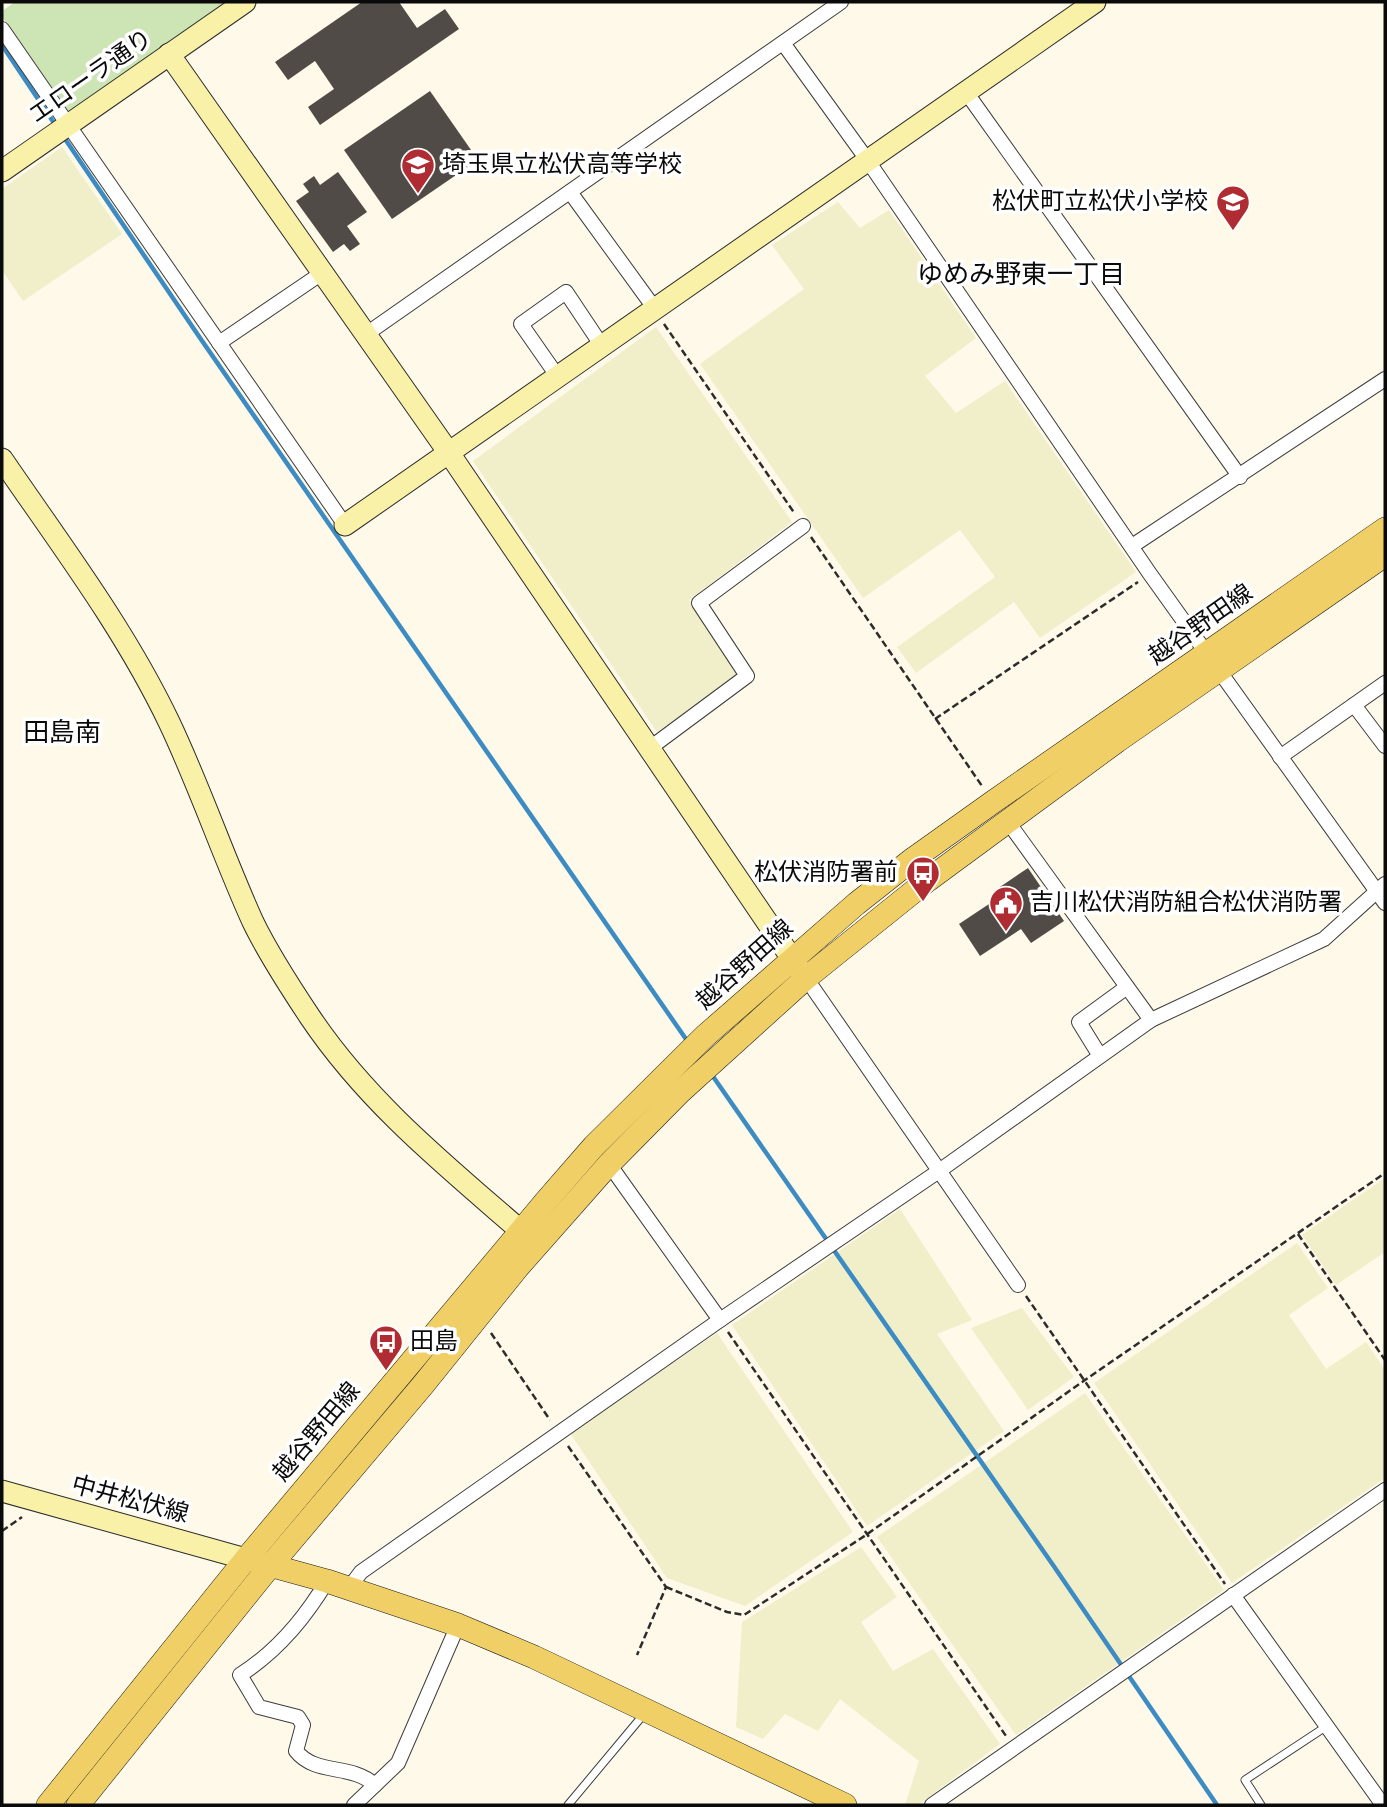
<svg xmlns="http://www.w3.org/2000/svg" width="1387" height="1807" viewBox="0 0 1387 1807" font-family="Spectral,'Noto Sans JP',serif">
  <rect width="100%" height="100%" fill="#fef9e8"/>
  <g fill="#f1eeca">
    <path d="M62 147 122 234 23 301 2 270V189Z"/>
    <path d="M838 202 860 228 889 210 976 338 925 376 956 413 1005 381 1136 572 1040 638 1014 602 916 673 897 647 995 577 960 530 863 598 700 364 804 289 772 245Z"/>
    <path d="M656 327 792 522 689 600 740 674 657 732 473 461Z"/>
    <path d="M1385 1178V1252L1336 1285 1302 1235Z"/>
    <path d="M900 1209 972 1320 937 1334 1004 1431 867 1526 732 1325Z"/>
    <path d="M1297 1243 1328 1288 1289 1315 1326 1369 1366 1342 1385 1370V1478L1232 1583 1094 1383Z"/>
    <path d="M1022 1308 1074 1377 1028 1410 971 1328Z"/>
    <path d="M717 1333 853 1532 745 1606 667 1578 570 1433Z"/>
    <path d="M1085 1393 1224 1590 1016 1735 877 1537Z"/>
    <path d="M861 1547 897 1597 861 1622 893 1671 933 1649 1000 1744 918 1805H905L919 1761 840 1699 818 1731 785 1714 763 1739 736 1727 742 1622Z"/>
  </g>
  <path fill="#cde4b5" d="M15 2H228L70 113 2 17V11Z"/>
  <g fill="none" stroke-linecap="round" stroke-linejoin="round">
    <g stroke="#3c8cc3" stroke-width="4.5">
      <path d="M2 45 56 126"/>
      <path d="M63 136 198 335 688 1042"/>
      <path d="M712 1075 1053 1565 1217 1805"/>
    </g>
  </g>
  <g fill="#514b47">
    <path d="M362 2H399L417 28 445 9 459 29 320 125 308 107 334 89 315 61 288 80 275 62Z"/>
    <path d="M430 91 478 160 392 219 344 150Z"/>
    <path d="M338 172 367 212 347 226 360 244 350 251 344 244 333 252 296 201 309 192 303 184 314 176 320 185Z"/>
    <path d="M1028 868 1064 921 1031 943 1021 929 980 956 959 924 998 898 994 891Z"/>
  </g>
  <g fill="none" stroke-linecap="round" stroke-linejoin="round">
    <g stroke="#3d3d3d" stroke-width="9">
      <g id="lane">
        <path d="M568 1805 644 1714"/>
        <path d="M1261 1805 1245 1780 1327 1726"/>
      </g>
    </g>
    <g stroke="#3d3d3d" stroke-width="16">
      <g id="street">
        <path d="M2 29 345 525"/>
        <path d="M783 43 868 161 1150 574 1385 903"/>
        <path d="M966 92 1240 477"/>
        <path d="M570 192 655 309"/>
        <path d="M365 335 841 2"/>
        <path d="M219 343 322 273"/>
        <path d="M558 377 521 324 566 292 602 346"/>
        <path d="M1132 546 1385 379"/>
        <path d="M1354 705 1385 746"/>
        <path d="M650 748 747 676 699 603 803 526"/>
        <path d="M1280 757 1385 683"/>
        <path d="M1008 822 1151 1020"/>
        <path d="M806 978 1018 1285"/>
        <path d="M1100 1056 1079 1022 1127 987"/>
        <path d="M609 1164 720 1320"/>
        <path d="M327 1581C305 1618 276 1652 240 1675L259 1707 298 1717 303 1725 296 1751C316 1776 351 1763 375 1785"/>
        <path d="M349 1588 361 1572 720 1320 939 1171 1151 1020 1324 939 1385 884"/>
        <path d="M1233 1595 1383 1805"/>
        <path d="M354 1805 398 1763 458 1625"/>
        <path d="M932 1805 1385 1490"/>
      </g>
    </g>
    <g stroke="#2c2c2c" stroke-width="23">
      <g id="secondary">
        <path d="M169 54 449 453 801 972"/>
        <path d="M2 171 245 2"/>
        <path d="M2 459C60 544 124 628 169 722 200 787 223 856 253 922 269 955 290 987 310 1017 367 1102 445 1165 521 1231"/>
        <path d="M345 525 1095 2"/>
        <path d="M2 1491 246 1559"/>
      </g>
    </g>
    <g stroke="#1b1b1b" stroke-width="24">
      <g id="primary">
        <path d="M258 1562 327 1581 458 1625 534 1657 845 1805"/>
        <path d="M48 1805 246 1559 547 1200 594 1146 705 1036 856 904 913 859 993 802 1385 529"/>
        <path d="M78 1805 270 1566 423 1385 518 1267 609 1164 680 1092 806 978 928 880 1117 741 1385 555"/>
      </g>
    </g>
    <g stroke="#2c2c2c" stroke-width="2.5" stroke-dasharray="7 3.5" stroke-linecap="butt">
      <path d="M664 324 795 514"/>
      <path d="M811 537 982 786"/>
      <path d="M935 719 1138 582"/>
      <path d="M1298 1234 1385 1360"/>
      <path d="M1026 1296 1225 1584"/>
      <path d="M728 1332 1006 1736"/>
      <path d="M491 1333 550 1420"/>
      <path d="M568 1446 666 1587 637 1655"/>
      <path d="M2 1531 22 1517"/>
      <path d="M666 1587 727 1612 744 1615 866 1535 1085 1380 1385 1173"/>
    </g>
    <use href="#lane" stroke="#fff" stroke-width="7"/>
    <use href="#street" stroke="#fff" stroke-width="14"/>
    <use href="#secondary" stroke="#f9f1a7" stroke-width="21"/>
    <use href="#primary" stroke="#efcf66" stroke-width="23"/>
  </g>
  <defs>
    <g id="school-pin" transform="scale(1.75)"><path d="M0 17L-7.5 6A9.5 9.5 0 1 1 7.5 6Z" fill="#af2c32" stroke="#fff"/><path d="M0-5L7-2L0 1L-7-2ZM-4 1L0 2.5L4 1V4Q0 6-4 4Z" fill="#fff"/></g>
    <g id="bus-pin" transform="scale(1.75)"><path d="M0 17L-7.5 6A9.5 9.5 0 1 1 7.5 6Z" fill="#af2c32" stroke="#fff"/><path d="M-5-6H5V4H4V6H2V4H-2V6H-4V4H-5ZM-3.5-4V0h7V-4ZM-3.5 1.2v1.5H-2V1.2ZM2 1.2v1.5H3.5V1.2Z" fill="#fff"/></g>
    <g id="civic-pin" transform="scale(1.75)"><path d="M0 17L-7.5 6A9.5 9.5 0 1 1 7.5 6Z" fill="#af2c32" stroke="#fff"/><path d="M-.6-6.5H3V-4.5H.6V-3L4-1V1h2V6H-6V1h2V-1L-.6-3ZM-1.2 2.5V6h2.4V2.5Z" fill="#fff"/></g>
  </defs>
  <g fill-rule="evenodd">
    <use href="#school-pin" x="418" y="165"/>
    <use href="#school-pin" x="1233" y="202"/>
    <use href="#bus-pin" x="923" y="873"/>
    <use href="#civic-pin" x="1006" y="903"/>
    <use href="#bus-pin" x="386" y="1342"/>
  </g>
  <g text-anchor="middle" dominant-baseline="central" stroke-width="7" stroke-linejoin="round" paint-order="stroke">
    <g font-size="24" fill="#0a0a0a" stroke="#fff">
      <text transform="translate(91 77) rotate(-35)">エローラ通り</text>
      <text transform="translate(1201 625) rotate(-35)">越谷野田線</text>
      <text transform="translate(745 965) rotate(-42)">越谷野田線</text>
      <text transform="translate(317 1432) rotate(-50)">越谷野田線</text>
      <text transform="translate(130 1500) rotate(15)">中井松伏線</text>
    </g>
    <g font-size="24" fill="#0a0a0a" stroke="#fff" text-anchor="start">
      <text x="442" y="165">埼玉県立松伏高等学校</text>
      <text x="1208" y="202" text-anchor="end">松伏町立松伏小学校</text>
      <text x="898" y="873" text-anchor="end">松伏消防署前</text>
      <text x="1030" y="903">吉川松伏消防組合松伏消防署</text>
      <text x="410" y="1342">田島</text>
    </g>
    <g font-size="26" fill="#0a0a0a" stroke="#fff">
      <text x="1021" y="275">ゆめみ野東一丁目</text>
      <text x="62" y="733">田島南</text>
    </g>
  </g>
  <rect width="1387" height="1807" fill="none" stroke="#0a0a0a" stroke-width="7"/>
</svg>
